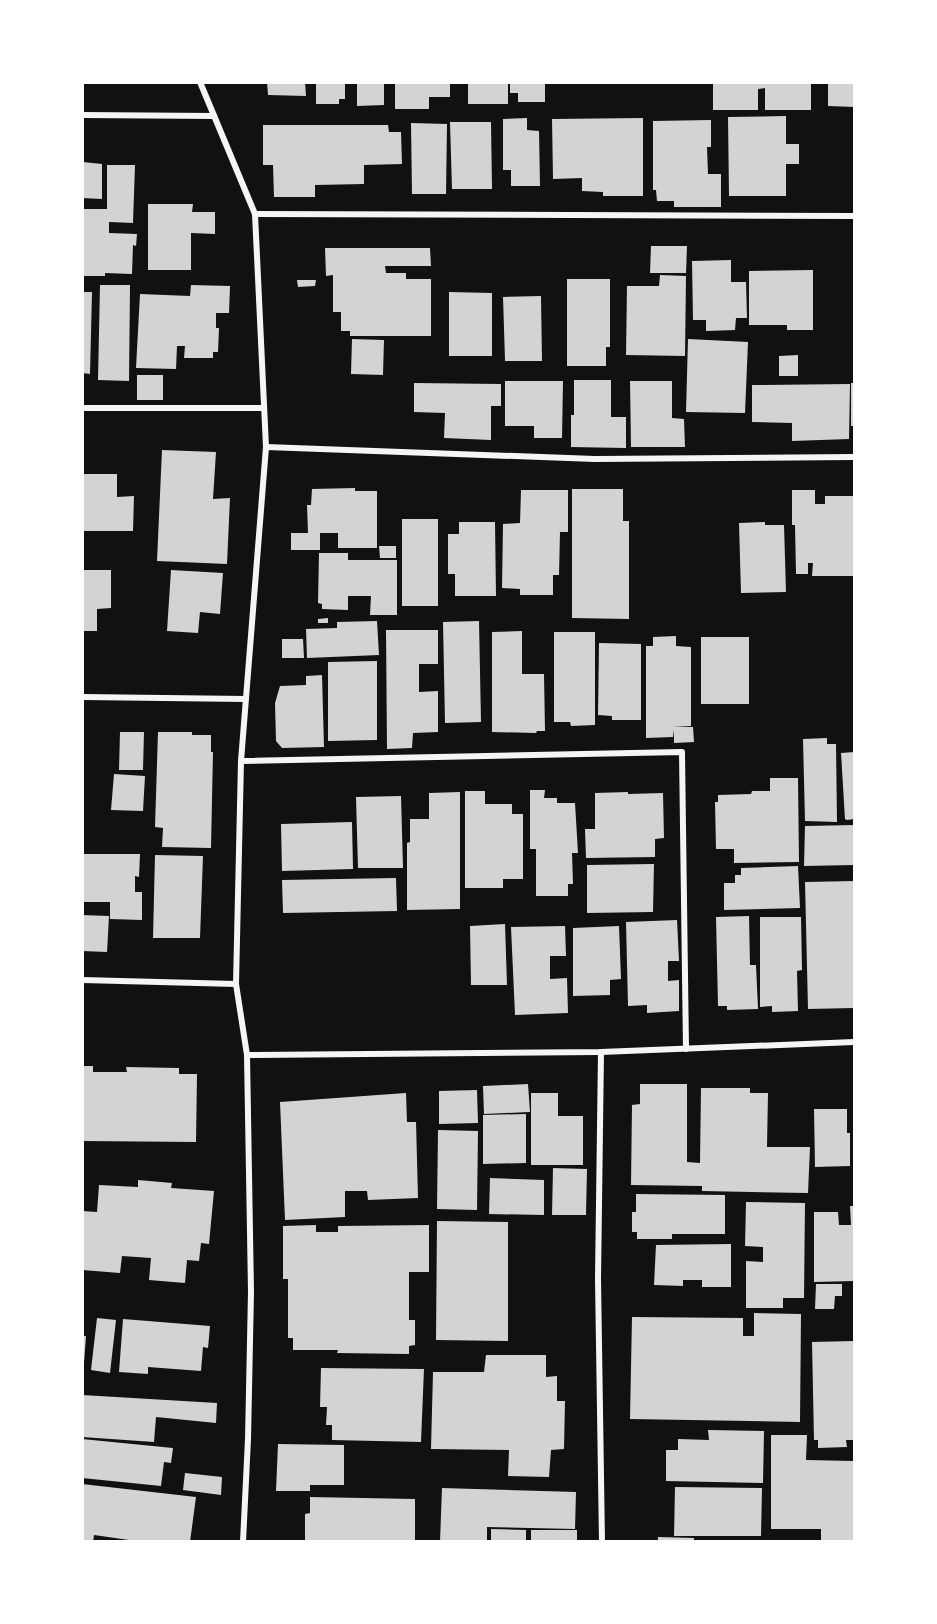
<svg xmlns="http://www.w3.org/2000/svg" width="937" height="1624" viewBox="0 0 937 1624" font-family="Helvetica,sans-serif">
  <rect width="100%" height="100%" fill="#111"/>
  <g fill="#d3d3d3">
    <path d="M267 82H305L306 96 268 95Z"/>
    <path d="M316 82H345V99H339V104H316Z"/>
    <path d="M357 82H384V105L357 106Z"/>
    <path d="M395 82H450V97H429V109H395Z"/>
    <rect x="468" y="82" width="40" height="22"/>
    <path d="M510 82H545V102H518V93H510Z"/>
    <path d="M713 82H811V110H765V88L758 89V110H713Z"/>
    <path d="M828 82H854V107L828 106Z"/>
    <path d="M786 116V144H799V164H786V196H729L728 117Z"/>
    <path d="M527 118V130L539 131 540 186H511V170H503V119Z"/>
    <path d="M643 118V196H603V192L582 191V178L553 179 552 119Z"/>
    <path d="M711 120V147H707L708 174H721V207H674V201H657L656 190H653V121Z"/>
    <path d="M450 122H491L492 189H452Z"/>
    <path d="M411 123 447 124 446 194H412Z"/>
    <path d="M263 125H388L389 132H401L402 164 364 165V184L315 185V197H274L273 165H263Z"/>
    <path d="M83 162 102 164V199L82 198Z"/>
    <path d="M107 165H135L133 223 109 222V233L137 234 136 246 133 245 132 274 105 273V276H82V209H107Z"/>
    <path d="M148 204H193L192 212H215V234L191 233V270H148Z"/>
    <path d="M651 246H687L686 273H650Z"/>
    <path d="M325 248H430L431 266H385L386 273H406V279H431V336H350V331H341V312H333V275L326 276Z"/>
    <path d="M731 260V282H746L747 318H736L735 330 706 331V320H693L692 261Z"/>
    <path d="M813 270V330H787V325H749V271Z"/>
    <path d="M660 275 686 276 685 356 626 355 627 286H659Z"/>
    <path d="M567 279H610V347H606V366H567Z"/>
    <path d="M297 280H316L315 286 298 287Z"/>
    <path d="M100 285H130L129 381 98 380Z"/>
    <path d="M191 285 230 286 229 313H216V328H219L218 352H213V358H184L185 346H177L176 369 136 368 140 294 190 296Z"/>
    <path d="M82 292H92L90 374 82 373Z"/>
    <path d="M449 292 492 293V356H449Z"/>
    <path d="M541 296 542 361H505L503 297Z"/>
    <path d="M352 339 384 340 383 375 351 374Z"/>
    <path d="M688 339 748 342 745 413 686 412Z"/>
    <path d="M798 355V376H779V356Z"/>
    <rect x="137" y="375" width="26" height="25"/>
    <path d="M574 380H611V417H626V448L571 447V415H574Z"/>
    <path d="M505 381H563L562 438H534V426H505Z"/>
    <path d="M630 381H672V418L684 419 685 447H631Z"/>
    <path d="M414 383 501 384V406H491V440L444 438 445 413 414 412Z"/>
    <rect x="851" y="383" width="3" height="43"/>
    <path d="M850 384 849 439 792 441V423L752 422V385Z"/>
    <path d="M162 450 216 452 213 499 230 498 227 564 157 561Z"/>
    <path d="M82 474H117V497L134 496 133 531H82Z"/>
    <path d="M355 488V491H377V548H338V533H320V550H291V533H308L307 505H311L312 489Z"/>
    <path d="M572 489H623V521H629V619L572 618Z"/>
    <path d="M521 490H568V532H560L559 575H553V595H520V589L502 588 503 524 520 523Z"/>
    <path d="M792 490H815V504H825V496H854V576H812L813 563H808V574H796L795 525H792Z"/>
    <rect x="402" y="519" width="36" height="87"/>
    <path d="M459 522H495L496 596H455V574H448V534H459Z"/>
    <path d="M765 522V525H784L786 592 741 593 739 523Z"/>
    <path d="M379 546H396V558H380Z"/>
    <path d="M319 553H348V560H397V615H370L371 596H348V610L322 609V604L318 603Z"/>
    <path d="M82 570H111V608L97 609V631H82Z"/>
    <path d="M171 570 223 573 220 614 200 612 198 633 167 631Z"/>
    <path d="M328 618V623H318V619Z"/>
    <path d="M377 621 379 655 307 658 306 629 337 628V622Z"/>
    <path d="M479 621 481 722 445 723 443 622Z"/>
    <path d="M386 630H438V664H419V692L438 691V732L413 733 412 748 387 749Z"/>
    <path d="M522 631V674H544L545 731H537L536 733 492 732V632Z"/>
    <path d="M554 632H595V725L571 726 570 722H554Z"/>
    <path d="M676 636V646L691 647V726L673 727H693L694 742 674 743V730L673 737 646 738V646H653V637Z"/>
    <rect x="701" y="637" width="48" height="67"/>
    <path d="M282 639H303L304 658H282Z"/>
    <path d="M599 643 641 644V720H612V716L598 715Z"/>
    <path d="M377 661V740L328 741V662Z"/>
    <path d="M322 675 324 747 282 748 276 741 275 703 280 686 306 685V676Z"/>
    <path d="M120 732H144L143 770H119Z"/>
    <path d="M158 732H192V735H211V752H213L211 848 162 847 163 828 155 827Z"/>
    <path d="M827 738V744H836L837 822 805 821 803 739Z"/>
    <path d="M854 752V819L847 820 845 819 841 753Z"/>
    <path d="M114 774 145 776 143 811 111 810Z"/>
    <path d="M770 778H798L799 862 734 863V849H716L715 802H718V795L751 794 752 791H770Z"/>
    <path d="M530 790H545L544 798H557V803H575L578 853H572L573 884H568V896H536V849H530Z"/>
    <path d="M465 791H485V804H512V814H523V879H503V888H465Z"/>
    <path d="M460 792V909L407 910V843L410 842V819H429V793Z"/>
    <path d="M628 792V794L663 793 664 838 655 839V857L586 858 585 829H595V793Z"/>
    <path d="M401 796 403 868H358L356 797Z"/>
    <path d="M352 822 353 869 282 871 281 824Z"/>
    <path d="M854 825V865L804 866 805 826Z"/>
    <path d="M82 854H140L139 877 135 876V892H142V920L110 919V902H82Z"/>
    <path d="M155 855 203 856 200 938H153Z"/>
    <path d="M654 864 653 912 587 913V865Z"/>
    <path d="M798 866 800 908 724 910V883H735V875H741V868Z"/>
    <path d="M396 878 397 911 283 913 282 880Z"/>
    <path d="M854 881V1008L808 1009 805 882Z"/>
    <path d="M82 915 109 916 107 952 82 951Z"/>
    <path d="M749 916 750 965H756L758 1009 727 1010V1006H718L716 917Z"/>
    <path d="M760 917H801L802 970 797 971 798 1011 772 1012V1006L760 1007Z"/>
    <path d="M677 920 679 961H668V981L679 980V1011L647 1013V1005L628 1006 626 922Z"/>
    <path d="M505 924 507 985H471L470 926Z"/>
    <path d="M565 926 566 956H550V979L567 978 568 1013 515 1015 511 927Z"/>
    <path d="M619 926 621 979 610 980V995L573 996V928Z"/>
    <path d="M82 1066H93V1072H127L126 1067 179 1068V1074H197L196 1142 82 1141Z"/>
    <path d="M528 1084 530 1112 484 1114 483 1086Z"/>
    <path d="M640 1084H687V1162L700 1163 701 1088H750V1093H768L767 1147H810L808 1193 702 1191V1186L631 1185 632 1105 640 1104Z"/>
    <path d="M477 1090 478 1123 439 1124V1091Z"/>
    <path d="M406 1093 407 1122H416L418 1198 368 1200 367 1191H345V1217L285 1220 280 1102Z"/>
    <path d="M531 1093H558V1116H583V1165H531Z"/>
    <path d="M814 1109H847V1133H850V1166L815 1167Z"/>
    <path d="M526 1114V1163L483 1164V1115Z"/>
    <path d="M438 1130 478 1131 477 1210 437 1209Z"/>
    <path d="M553 1168 587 1169 586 1215H552Z"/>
    <path d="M490 1178 544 1180V1215L489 1214Z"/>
    <path d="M138 1180 172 1183 171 1188 214 1191 209 1244 201 1243 199 1261 187 1260 185 1283 149 1280 151 1258 122 1256 120 1273 82 1270V1211L97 1212 99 1185 138 1187Z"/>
    <path d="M636 1194 725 1195V1234H672V1239H637V1232H632V1212H636Z"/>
    <path d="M746 1202 805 1203 804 1298H783V1308H746V1261L763 1262V1247L745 1246Z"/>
    <path d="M850 1206H854V1281L814 1282V1212H838L839 1225H851Z"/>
    <path d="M437 1221 508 1222V1341L436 1340Z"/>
    <path d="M316 1225V1232H338V1226L429 1225V1272H409V1320H415V1345L409 1346V1354L337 1353 338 1350H293V1338H288V1279H283V1226Z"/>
    <path d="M731 1244V1287H702V1280H683V1286L654 1285 656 1245Z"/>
    <path d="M816 1284H842V1296H835L834 1309H815Z"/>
    <path d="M754 1313 801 1314 800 1422 630 1419 632 1317 743 1318V1336H754Z"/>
    <path d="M97 1318 116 1320 110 1373 91 1370Z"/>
    <path d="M123 1319 210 1326 208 1348 203 1347 201 1371 148 1367V1374L119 1372Z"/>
    <path d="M82 1336H86L84 1363H82Z"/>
    <path d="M854 1341V1440H846L847 1447 818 1448V1440H814L812 1342Z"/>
    <path d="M486 1355H546V1377L557 1376V1401H565L564 1449 551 1450 549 1477 508 1476 509 1450 431 1449 433 1372H484Z"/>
    <path d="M321 1368 424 1369 421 1442 332 1440V1425H326L327 1407H320Z"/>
    <path d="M82 1395 217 1403 216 1423 156 1417 154 1442 82 1437Z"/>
    <path d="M708 1430 764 1431 763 1483 666 1481V1450H678V1439L709 1440Z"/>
    <path d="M771 1435H807L806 1460 854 1461V1542H821V1529H771Z"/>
    <path d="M82 1439 173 1448 171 1463 164 1462 161 1486 82 1478Z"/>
    <path d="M278 1444 344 1445V1485H310V1491H276Z"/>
    <path d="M185 1473 222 1477 221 1495 183 1490Z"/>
    <path d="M82 1484 196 1497 190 1542H143L94 1535 93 1542H82Z"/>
    <path d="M675 1487 762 1488 761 1536H674Z"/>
    <path d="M442 1488 576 1492 575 1529 487 1527V1542H440Z"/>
    <path d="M310 1497 415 1499V1542H305V1514L310 1513Z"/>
    <path d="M491 1529 526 1530V1542H491Z"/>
    <rect x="531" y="1530" width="46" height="12"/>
    <path d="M658 1537 694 1538V1542H658Z"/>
  </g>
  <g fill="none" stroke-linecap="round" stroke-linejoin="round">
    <g stroke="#f5f5f5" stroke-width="6">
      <path d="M200 82 255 214 266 447 241 761 236 984 247 1055 251 1292 248 1439 243 1542"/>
      <path d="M82 115 214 116"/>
      <path d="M255 214 854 216"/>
      <path d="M82 408H264"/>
      <path d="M266 447 595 459 854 457"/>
      <path d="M82 697 246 699"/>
      <path d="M241 761 682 752 686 1049"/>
      <path d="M82 980 236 984"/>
      <path d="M601 1052 598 1279 602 1542"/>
      <path d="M247 1055 601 1052 854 1042"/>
    </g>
  </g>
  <rect width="937" height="1624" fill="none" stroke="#ffffff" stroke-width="168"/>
</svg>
